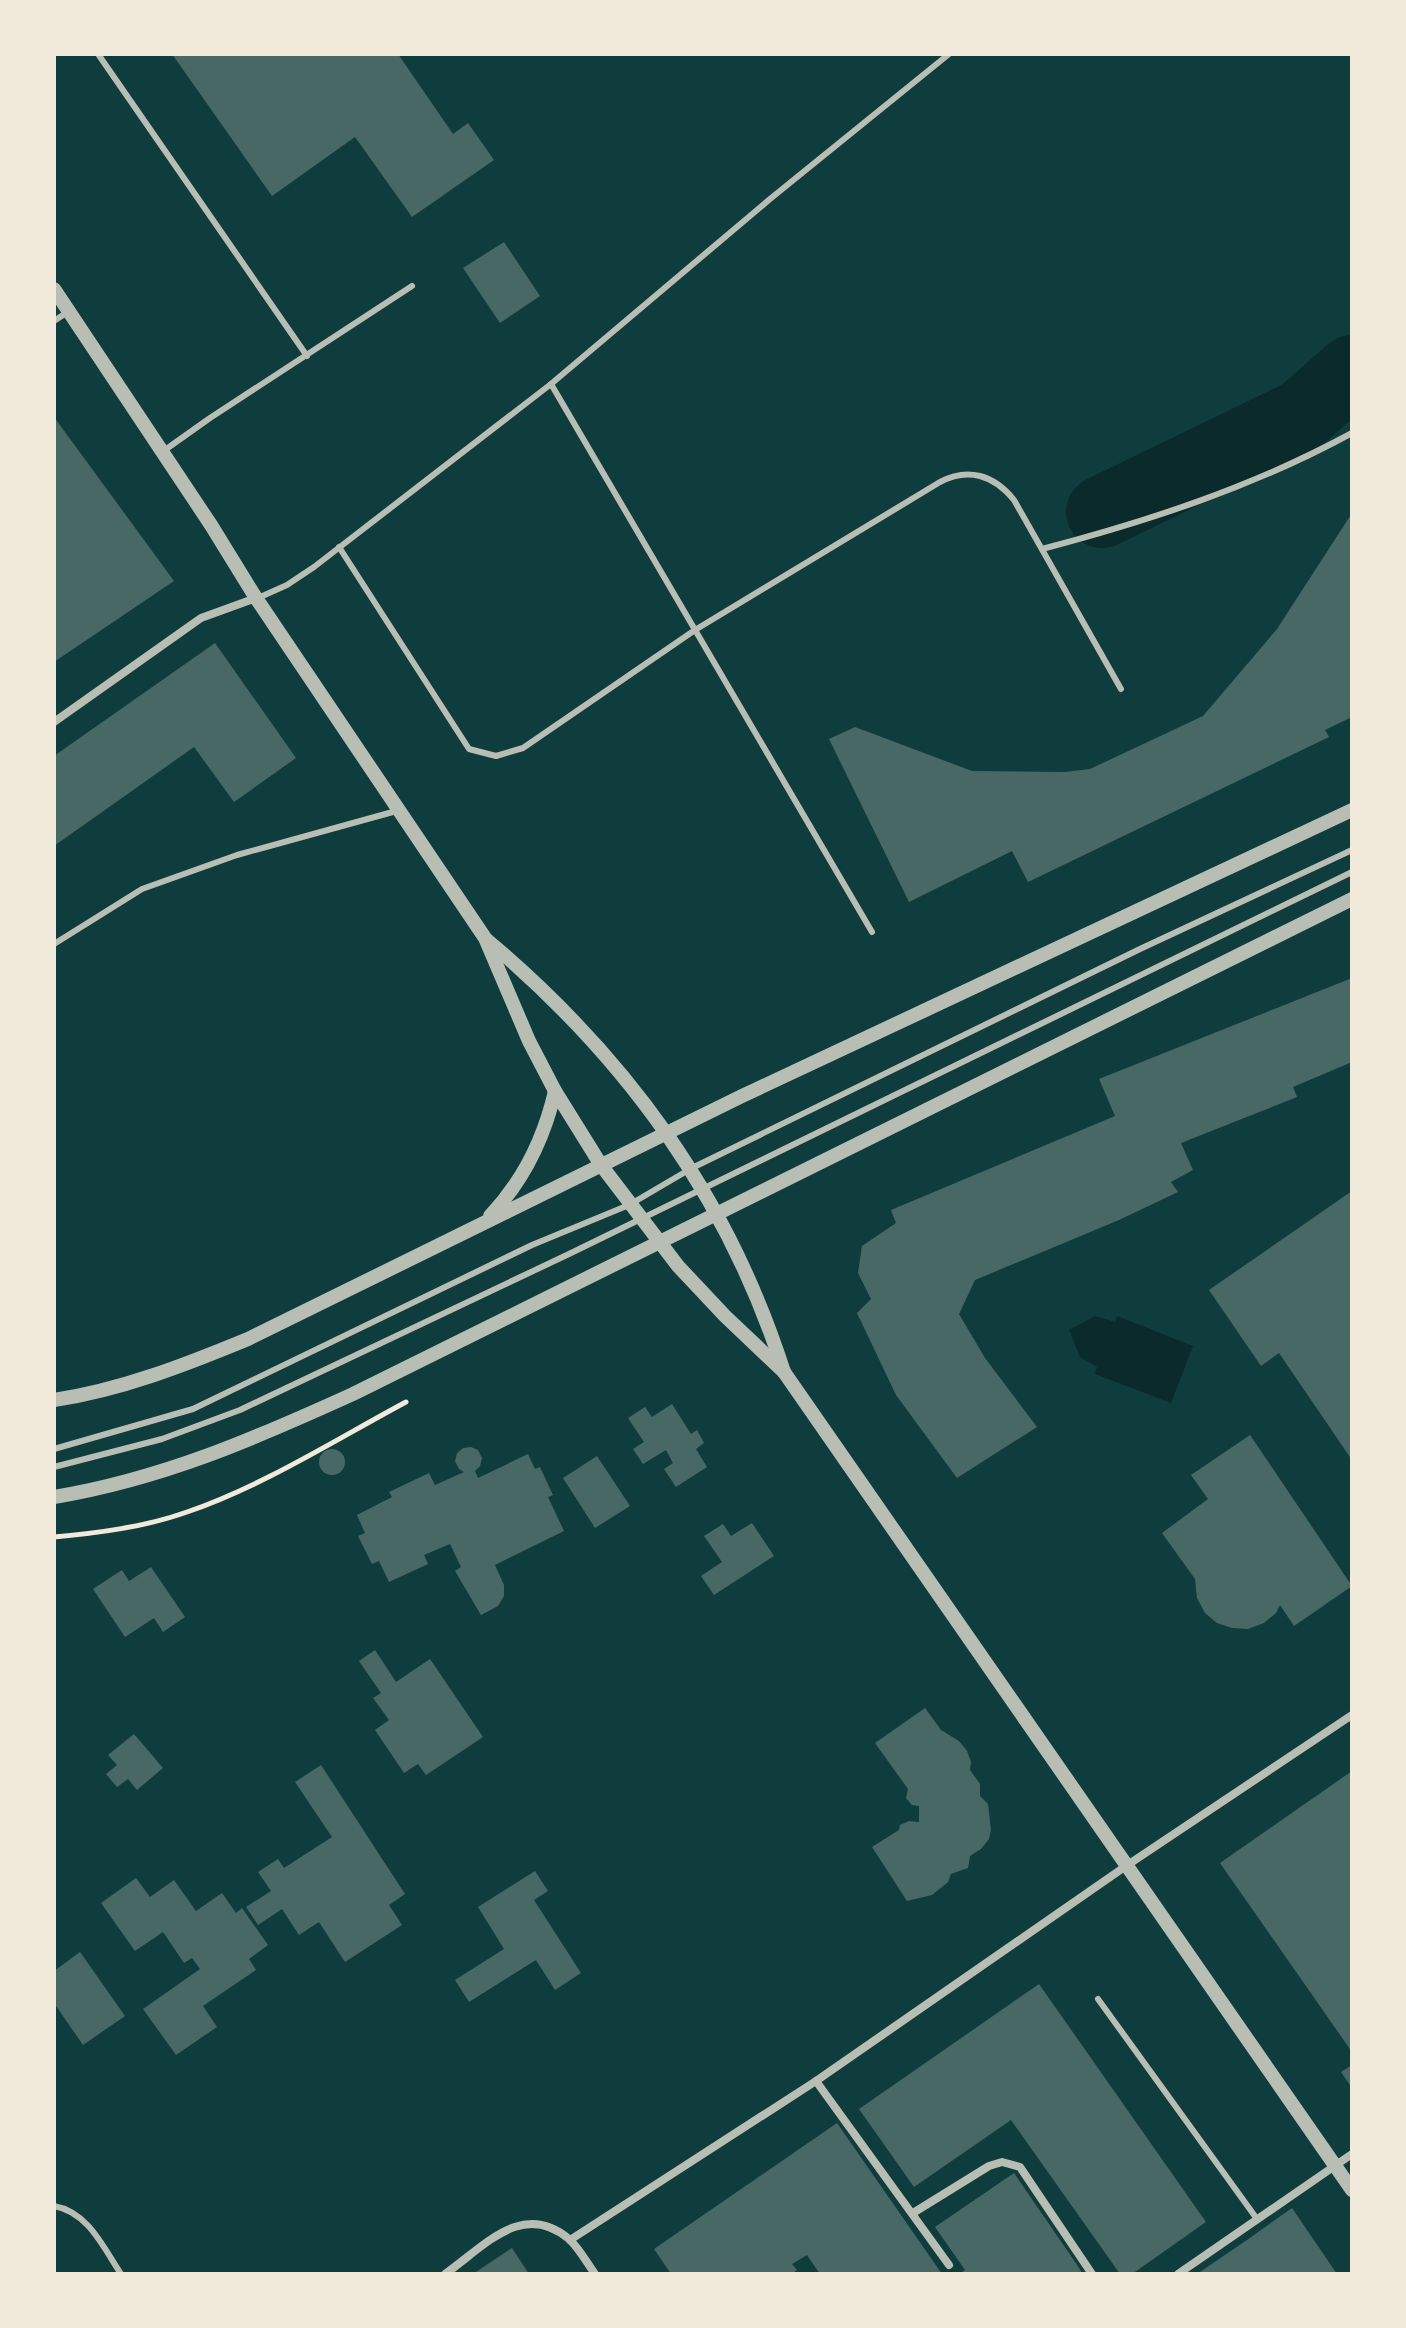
<svg xmlns="http://www.w3.org/2000/svg" width="1406" height="2328" viewBox="0 0 1406 2328" font-family="'Asap Condensed',sans-serif">
  <rect width="100%" height="100%" fill="#0f3d3e"/>
  <path fill="#0a2a2b" d="M1095 1316 1115 1322 1117 1316 1193 1346 1171 1403 1095 1374 1097 1367 1080 1357 1069 1330Z"/>
  <g fill="none" stroke-linecap="round" stroke-linejoin="round">
    <path stroke="#0a2a2b" stroke-width="72" d="M1102 512 1302 415 1352 371"/>
  </g>
  <g fill="#486865">
    <path d="M172 54H398L453 134 468 123 494 160 412 217 355 137 272 196Z"/>
    <path d="M504 242 540 296 500 323 463 268Z"/>
    <path d="M54 417 174 581 54 662Z"/>
    <path d="M1352 513V717L1325 730 1329 737 1028 882 1012 851 909 902 829 739 855 727 972 771 1065 772 1090 769 1203 716 1277 629Z"/>
    <path d="M215 643 296 758 234 802 194 747 54 846V756Z"/>
    <path d="M1352 978V1062L1293 1087 1297 1097 1181 1143 1193 1170 1171 1182 1178 1192 1119 1220 975 1280 959 1314 985 1358 1037 1427 957 1478 896 1395 857 1313 871 1299 858 1273 862 1246 896 1223 891 1210 1115 1116 1099 1079Z"/>
    <path d="M1352 1191V1460L1279 1353 1261 1366 1209 1290Z"/>
    <path d="M672 1404 691 1434 697 1430 704 1443 696 1449 707 1467 676 1487 664 1469 673 1463 666 1450 643 1464 633 1449 644 1442 628 1418 645 1407 652 1417Z"/>
    <path d="M1250 1435 1352 1586 1294 1626 1280 1605 1276 1613 1264 1623 1248 1629 1232 1628 1217 1623 1205 1613 1197 1598 1195 1579 1162 1533 1208 1499 1191 1475Z"/>
    <path d="M471 1447 478 1450 482 1458 480 1466 475 1471 478 1478 528 1454 535 1469 540 1467 553 1495 548 1497 564 1531 495 1565 504 1585V1596L498 1606 481 1615 455 1571 461 1567 450 1544 424 1555 428 1564 389 1582 379 1561 372 1564 358 1536 365 1533 357 1515 392 1497 389 1492 429 1473 435 1485 464 1472 459 1469 455 1461 457 1453 463 1448Z"/>
    <circle cx="332" cy="1462" r="13"/>
    <path d="M597 1456 630 1506 595 1528 563 1478Z"/>
    <path d="M752 1523 774 1556 714 1595 701 1576 722 1562 704 1536 723 1524 731 1536Z"/>
    <path d="M151 1567 185 1617 163 1632 154 1618 125 1637 93 1589 122 1570 129 1581Z"/>
    <path d="M375 1650 396 1682 430 1659 483 1737 426 1775 418 1764 404 1773 375 1730 389 1720 373 1698 381 1693 359 1661Z"/>
    <path d="M925 1708 941 1730 959 1741 967 1751 971 1762 970 1770 980 1784V1796L988 1804 991 1830 989 1839 981 1849 970 1856 968 1868 951 1874 948 1882 932 1895 907 1901 872 1847 899 1830 900 1825 909 1821 919 1822V1806L912 1805 906 1798 908 1789 875 1743Z"/>
    <path d="M134 1734 163 1768 137 1790 128 1779 117 1787 106 1774 117 1765 108 1755Z"/>
    <path d="M321 1765 405 1894 389 1905 402 1925 345 1962 319 1922 299 1935 282 1909 258 1925 246 1907 271 1891 258 1872 278 1859 284 1868 332 1837 295 1782Z"/>
    <path d="M1352 1771V2052L1220 1863Z"/>
    <path d="M535 1871 548 1891 534 1900 581 1973 555 1990 536 1960 469 2002 455 1980 504 1949 478 1907Z"/>
    <path d="M136 1878 150 1897 174 1880 196 1911 222 1893 236 1913 242 1908 268 1945 249 1959 256 1970 203 2006 217 2027 176 2055 143 2009 200 1969 192 1958 184 1963 163 1932 135 1951 101 1903Z"/>
    <path d="M80 1952 125 2016 83 2045 54 2003V1971Z"/>
    <path d="M1039 1984 1206 2222 1132 2274H1120L1011 2120 914 2187 859 2109Z"/>
    <path d="M1352 2065V2088L1341 2072Z"/>
    <path d="M837 2123 942 2274H820L807 2255 792 2264 797 2270 792 2274H671L654 2249Z"/>
    <path d="M1014 2173 1071 2256 1083 2274H959L965 2270 935 2227Z"/>
    <path d="M1292 2208 1337 2274H1197L1244 2242Z"/>
    <path d="M512 2248 529 2274H473Z"/>
  </g>
  <g fill="none" stroke-linecap="round" stroke-linejoin="round">
    <path stroke="#f1e9da" stroke-width="5" d="M54 1537C98 1533 145 1527 187 1512 263 1486 335 1440 406 1402"/>
    <g stroke="#b8beb3" stroke-width="6">
      <path d="M98 54 307 356"/>
      <path d="M54 321 69 311"/>
      <path d="M551 384 872 932"/>
      <path d="M162 452 210 418 412 286"/>
      <path d="M339 547 469 749 496 756 523 748 695 630 940 482C968 467 994 475 1014 500L1121 689"/>
      <path d="M1042 549C1149 521 1255 486 1352 433"/>
      <path d="M258 598 287 585 314 567 551 384 770 199 949 54"/>
      <path d="M54 944 142 889 237 855 400 810"/>
      <path d="M54 1449 193 1409 532 1245 629 1205 692 1168 1140 949 1352 850"/>
      <path d="M54 1467 162 1439 240 1410 569 1254 1352 872"/>
      <path d="M1098 1999 1257 2219"/>
      <path d="M54 2206C88 2212 103 2247 121 2274"/>
    </g>
    <g stroke="#b8beb3" stroke-width="8">
      <path d="M54 722 201 618 256 598"/>
      <path d="M816 2081 949 2265"/>
      <path d="M913 2213 989 2166 1002 2162 1020 2167 1092 2274"/>
      <path d="M570 2240 816 2081 1126 1866 1352 1715"/>
      <path d="M445 2274C485 2246 522 2200 569 2239 579 2248 587 2263 595 2274"/>
      <path d="M1178 2274 1352 2154"/>
    </g>
    <g stroke="#b8beb3" stroke-width="14">
      <path d="M54 289 211 525 256 598 485 938 529 1041 555 1091 601 1165 678 1266 725 1316 784 1372 1352 2190"/>
      <path d="M487 940C627 1058 728 1197 784 1372"/>
      <path d="M490 1216C524 1180 544 1139 555 1091"/>
      <path d="M54 1400C121 1390 185 1365 248 1339L742 1096 1352 810"/>
      <path d="M54 1497C162 1479 254 1439 353 1394L1352 899"/>
    </g>
  </g>
  <rect width="1406" height="2328" fill="none" stroke="#f1e9da" stroke-width="112"/>
</svg>
